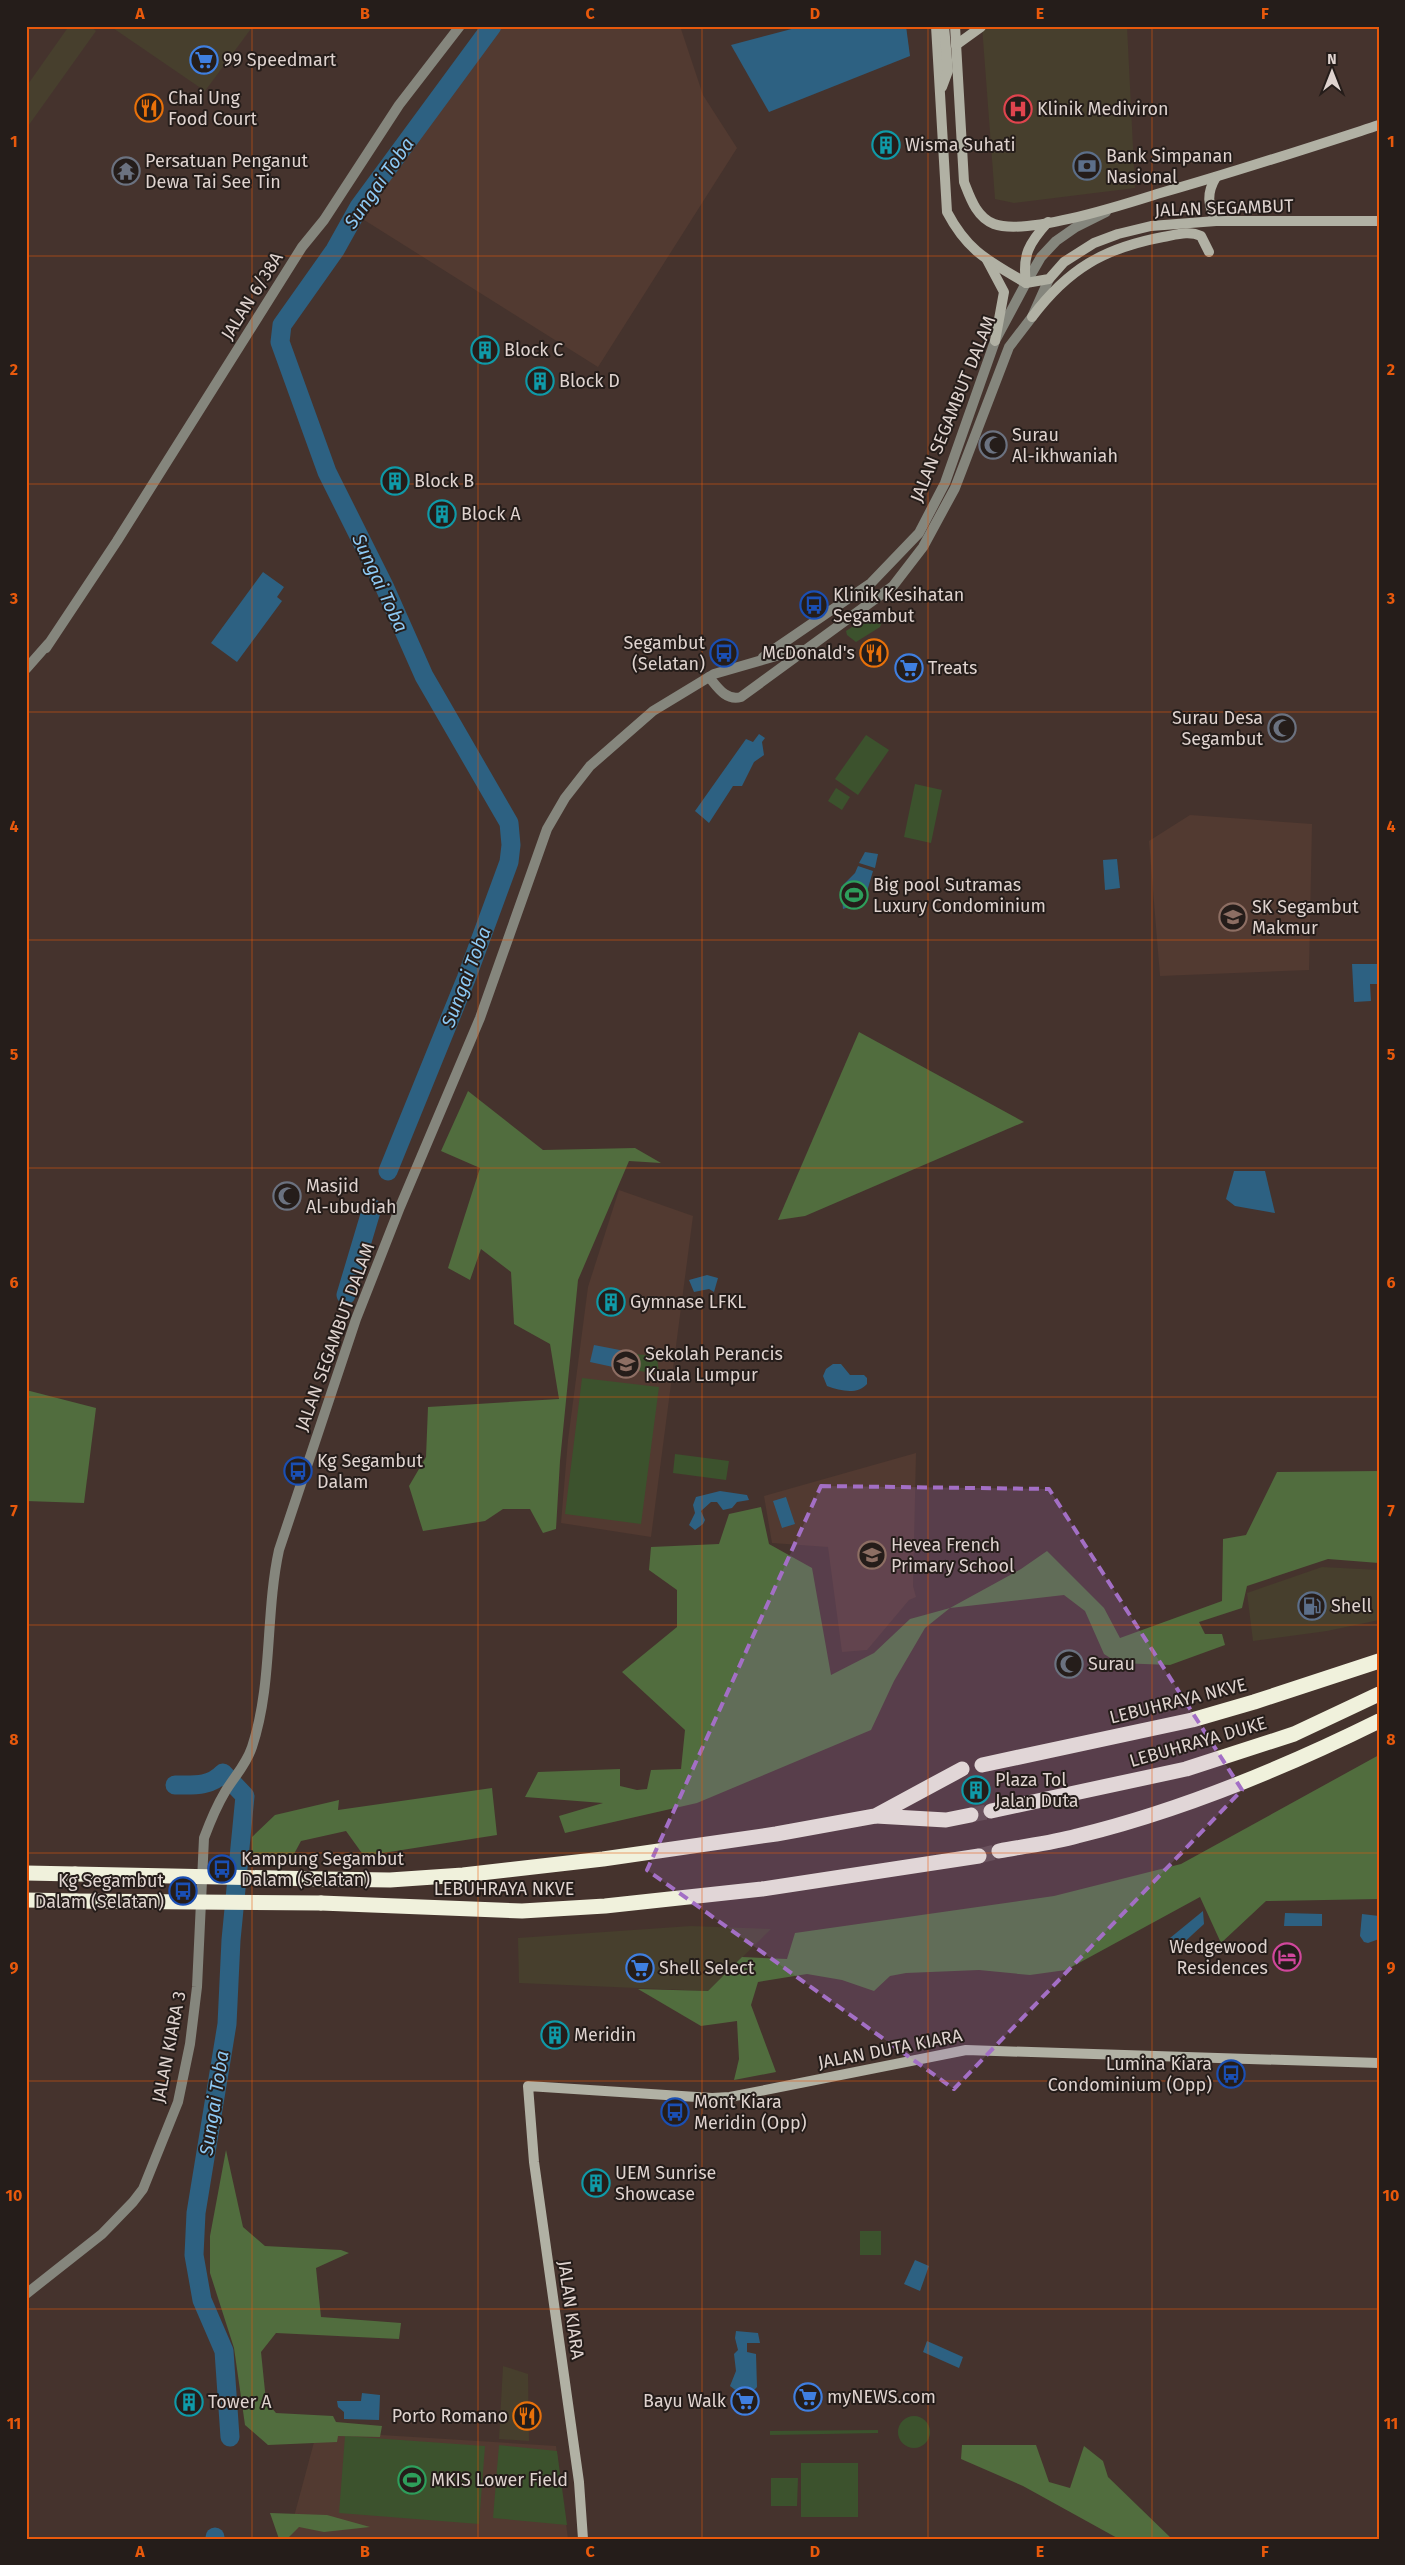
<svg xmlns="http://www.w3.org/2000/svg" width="1405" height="2565" viewBox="0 0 1405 2565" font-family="'Fira Sans',sans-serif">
  <rect width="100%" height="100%" fill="#45332d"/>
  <g fill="#473f2d">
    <path d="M69 26H90L96 31 26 129V87Z"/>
    <path d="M110 26H253L205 91Z"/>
    <path d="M982 26H1127L1135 188 1014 203 995 199Z"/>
    <path d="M1322 1567 1379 1570V1620L1327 1631 1253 1641 1247 1593Z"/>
    <path d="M691 1926 771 1929 708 1991 519 1983 518 1938Z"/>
    <path d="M503 2366 528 2374 529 2441 499 2439Z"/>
  </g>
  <g fill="#523a31">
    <path d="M496 26H680L703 95 737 148 598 367 361 218Z"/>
    <path d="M1190 815 1312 824 1309 970 1160 976 1149 841Z"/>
    <path d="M619 1190 693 1216 651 1537 561 1523 568 1440 588 1287Z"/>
    <path d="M916 1453 913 1586 916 1597 909 1600 867 1650 842 1652 828 1547 772 1543 764 1496Z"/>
    <path d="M317 2431 556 2446 568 2539H288Z"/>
  </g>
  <g fill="#3c522d">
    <path d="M871 614 882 622 880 627 856 642 847 635 846 631Z"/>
    <path d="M866 735 889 750 858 795 835 779Z"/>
    <path d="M915 784 942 790 931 843 904 837Z"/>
    <path d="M836 788 850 797 842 810 828 801Z"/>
    <path d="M634 1354 657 1356 659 1374 633 1370Z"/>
    <path d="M582 1378 659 1387 641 1524 565 1514Z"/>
    <path d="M675 1454 729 1461 726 1480 673 1473Z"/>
    <rect x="860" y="2231" width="21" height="24"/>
    <circle cx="914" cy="2432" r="16"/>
    <path d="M878 2430V2433L770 2435V2431Z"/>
    <path d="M345 2436 485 2446 479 2524 339 2513Z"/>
    <path d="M499 2445 557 2451 567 2525 493 2518Z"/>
    <rect x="801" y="2463" width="57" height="54"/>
    <path d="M771 2478H798L797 2506H771Z"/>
  </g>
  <g fill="#516d3e">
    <path d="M859 1032 1024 1122 805 1216 778 1220Z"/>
    <path d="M468 1091 543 1150 635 1148 661 1163 629 1161 578 1280 560 1461 556 1529 543 1533 530 1509H503L485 1521 423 1531 409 1486 426 1457 428 1407 559 1399 550 1344 514 1324 511 1272 481 1249 470 1280 448 1268 480 1168 441 1151Z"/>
    <path d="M26 1390 96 1408 84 1503 26 1501Z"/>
    <path d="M1379 1471V1563L1328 1559 1247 1586 1242 1608 1199 1622 1205 1634H1222L1225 1645 1170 1665 1118 1663 1104 1654 1085 1611 1064 1595 950 1608 925 1628 894 1681 871 1730 697 1803 565 1833 559 1816 603 1803 525 1797 538 1772 620 1769V1786L637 1790 647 1789 651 1770 681 1769 685 1730 622 1672 677 1627V1590L649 1570 651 1547 719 1544 729 1514 761 1507 769 1544 812 1568 831 1675 874 1653 910 1619 950 1608 1021 1569 1047 1551 1104 1608 1120 1638 1222 1601 1223 1539 1246 1535 1277 1472Z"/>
    <path d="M1379 1755V1899L1266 1901 1221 1943 1200 1897 1066 1970 1030 1975 979 1970 906 1973 890 1976 874 1991 842 1980 807 1974 758 1982 751 2005 776 2072 734 2080 739 2059 737 2021 701 2026 638 1989 708 1991 742 1957 787 1959 795 1933 1054 1896 1181 1864Z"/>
    <path d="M492 1788 497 1835 364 1856 346 1831 301 1841 294 1854H252V1837L275 1815 339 1800 338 1810Z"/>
    <path d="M226 2150 243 2227 265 2246 341 2250 349 2253 316 2268 321 2317 401 2323 399 2339 276 2333 261 2352 266 2401 276 2413 333 2416 336 2422 382 2426 380 2437 338 2436 337 2442 268 2445 245 2425 234 2348 210 2273V2236Z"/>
    <path d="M962 2445H1036L1049 2482 1070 2488 1084 2446 1103 2461 1108 2477 1172 2539H1119L1023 2486 961 2459Z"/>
    <path d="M270 2513 327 2515 370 2527 324 2532 299 2527 287 2539H279Z"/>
  </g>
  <g fill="#2d6182">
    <path d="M803 26H906L910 56 769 112 731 45Z"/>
    <path d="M263 572 284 587 277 597 282 601 237 662 211 643Z"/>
    <path d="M759 734 765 738 762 742 764 755 754 762 742 786H733L709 823 695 811 746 739 753 742Z"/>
    <path d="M865 852 878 854 875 868 859 863Z"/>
    <path d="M1117 859 1120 888 1105 890 1103 860Z"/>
    <path d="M858 866 873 871 864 902 843 909 841 887 855 873Z"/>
    <path d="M1352 964H1379V984H1370L1371 1001 1354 1002Z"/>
    <path d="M1234 1171H1265L1275 1213 1235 1206 1226 1199Z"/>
    <path d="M707 1275 718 1278 714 1292 709 1289 694 1292 689 1280Z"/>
    <path d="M594 1345 630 1352 627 1370 590 1362Z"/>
    <path d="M833 1364H841L850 1375H864L867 1378V1384C857 1395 841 1391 827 1386L823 1376 826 1369Z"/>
    <path d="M720 1491 747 1495 749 1500 737 1502 732 1508 723 1510 717 1502H711L701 1511 705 1520 703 1524 695 1530 689 1525 695 1513 693 1505 696 1497Z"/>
    <path d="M786 1497 795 1524 782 1528 773 1501Z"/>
    <path d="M1203 1911 1204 1924 1180 1946 1170 1938Z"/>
    <path d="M1285 1913 1322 1914V1926H1284Z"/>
    <path d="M1362 1914 1379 1916V1939L1368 1943 1364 1942 1360 1936Z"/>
    <path d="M915 2260 929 2266 920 2291 904 2284Z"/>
    <path d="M736 2331 758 2333 760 2343H747V2352L756 2354 757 2387 752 2392H738L730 2386 736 2371 734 2354 738 2350 735 2338Z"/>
    <path d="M927 2341 963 2357 959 2368 923 2352Z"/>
    <path d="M362 2393 380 2395 379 2420 344 2419V2412L338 2407 337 2401H361Z"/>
  </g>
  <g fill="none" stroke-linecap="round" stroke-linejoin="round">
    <g stroke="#2d6182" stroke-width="19">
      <path d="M388 1171 466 979 509 862 511 845 509 823 424 676 385 588 327 472 280 342 282 325 335 250 359 207 492 26"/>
      <path d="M346 1295 372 1208"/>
      <path d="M175 1785C193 1785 210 1787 223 1773L245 1796 231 1940 227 2024 196 2213 194 2255 202 2300 224 2351 230 2437"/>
      <path d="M215 2539V2537"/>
    </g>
    <g stroke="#5c4b45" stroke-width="15" stroke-dasharray="15 8" stroke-linecap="butt">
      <path d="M971 1815 991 1811"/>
      <path d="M979 1856 999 1851"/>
    </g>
    <g stroke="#85867d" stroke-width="10">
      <path d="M46 648 117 541 302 247 324 220 399 105 460 26"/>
      <path d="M763 657 871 583 919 533 945 483 995 341 1026 283 1041 257 1056 241 1076 227 1106 212"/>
      <path d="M26 669 48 644"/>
      <path d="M709 677C718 688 726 701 741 697L893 586 923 547 955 488 1009 347 1032 317 1049 279"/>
      <path d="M26 2294 102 2234 133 2202 143 2189 178 2102 190 2044 197 1987 204 1838C210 1822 216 1807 225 1792 234 1777 246 1765 252 1747 273 1684 265 1614 279 1550L356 1319 400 1207 480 1018 547 829 565 798 590 766 653 711 714 674 797 650H807"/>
    </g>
    <g stroke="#b1b1a4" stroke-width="10">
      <path d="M936 26 947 212C968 252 989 261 1026 283"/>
      <path d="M955 26 964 182C970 197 976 217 994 224 1026 236 1122 205 1157 194 1232 173 1305 149 1379 125"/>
      <path d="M956 45 981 27"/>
      <path d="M942 87 948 71 944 26"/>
      <path d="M1216 177C1206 194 1208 204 1216 221"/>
      <path d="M987 260 1004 292 995 341"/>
      <path d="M1026 283 1049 279 1064 262 1094 243 1118 234 1151 226 1216 221H1379"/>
      <path d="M1026 283C1022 255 1029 243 1048 222"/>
      <path d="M1032 317C1068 269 1104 248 1163 237 1175 235 1189 230 1201 236L1209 252"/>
      <path d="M583 2539 579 2482 534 2162 528 2086 712 2098 730 2097 966 2050 1379 2063"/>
    </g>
    <g stroke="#f0f1dc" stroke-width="15">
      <path d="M982 1765 1192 1720 1254 1702 1379 1661"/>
      <path d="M991 1811 1186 1769 1294 1734 1379 1694"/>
      <path d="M876 1816 946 1820 971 1815"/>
      <path d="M999 1851C1025 1846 1052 1843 1077 1836 1180 1811 1284 1768 1379 1721"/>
      <path d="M26 1873 75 1874"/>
      <path d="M322 1879 390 1880 463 1875 603 1859 776 1834 875 1816 962 1769"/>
      <path d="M26 1900 76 1901"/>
      <path d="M321 1903 522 1911 605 1906 762 1889 979 1856"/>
    </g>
    <g stroke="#f0f1dc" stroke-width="15">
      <path d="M75 1874 322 1879"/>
      <path d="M76 1901 321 1903"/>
    </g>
  </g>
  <path fill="#a36fc5" fill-opacity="0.2" stroke="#a36fc5" stroke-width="4" stroke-dasharray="10 6" stroke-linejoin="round" d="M821 1486 1049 1489 1242 1790 954 2089 647 1870Z"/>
  <path fill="none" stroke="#e8590c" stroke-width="1" stroke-opacity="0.55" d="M252 26V2539M478 26V2539M702 26V2539M928 26V2539M1152 26V2539M26 256H1379M26 484H1379M26 712H1379M26 940H1379M26 1168H1379M26 1397H1379M26 1625H1379M26 1853H1379M26 2081H1379M26 2309H1379"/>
  <defs>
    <g id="supermarket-ring" transform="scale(1.4375)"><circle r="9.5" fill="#251d1a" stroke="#3f7fe0" stroke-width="1.5"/><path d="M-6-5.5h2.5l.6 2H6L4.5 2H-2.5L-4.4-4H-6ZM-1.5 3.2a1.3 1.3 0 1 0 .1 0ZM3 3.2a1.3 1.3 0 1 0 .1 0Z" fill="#3f7fe0"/></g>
    <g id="restaurant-ring" transform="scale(1.4375)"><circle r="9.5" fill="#251d1a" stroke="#e8710a" stroke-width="1.5"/><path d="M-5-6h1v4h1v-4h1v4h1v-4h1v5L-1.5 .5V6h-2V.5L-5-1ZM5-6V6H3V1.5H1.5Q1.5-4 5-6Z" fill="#e8710a"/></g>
    <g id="hospital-ring" transform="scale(1.4375)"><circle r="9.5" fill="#251d1a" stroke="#e0444e" stroke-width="1.5"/><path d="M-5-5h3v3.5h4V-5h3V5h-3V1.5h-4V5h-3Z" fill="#e0444e"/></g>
    <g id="building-ring" transform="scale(1.4375)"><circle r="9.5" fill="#251d1a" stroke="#0f9aa8" stroke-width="1.5"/><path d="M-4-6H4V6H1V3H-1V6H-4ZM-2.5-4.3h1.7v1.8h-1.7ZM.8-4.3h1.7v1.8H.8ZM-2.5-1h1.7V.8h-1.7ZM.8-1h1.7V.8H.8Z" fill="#0f9aa8"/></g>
    <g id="bank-ring" transform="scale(1.4375)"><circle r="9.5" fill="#251d1a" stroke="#5c6f8a" stroke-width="1.5"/><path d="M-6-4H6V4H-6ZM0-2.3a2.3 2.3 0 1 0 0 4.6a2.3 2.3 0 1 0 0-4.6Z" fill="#5c6f8a"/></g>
    <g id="temple-ring" transform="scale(1.4375)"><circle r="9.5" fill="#251d1a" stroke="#6b7280" stroke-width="1.5"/><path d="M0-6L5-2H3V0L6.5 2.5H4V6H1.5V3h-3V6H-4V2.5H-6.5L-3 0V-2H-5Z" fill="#6b7280"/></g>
    <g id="mosque-ring" transform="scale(1.4375)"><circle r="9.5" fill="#251d1a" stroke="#6b7280" stroke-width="1.5"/><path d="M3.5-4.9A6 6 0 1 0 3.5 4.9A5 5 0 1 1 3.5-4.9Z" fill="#6b7280"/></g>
    <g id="bus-ring" transform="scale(1.4375)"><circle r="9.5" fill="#251d1a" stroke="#1a4fb4" stroke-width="1.5"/><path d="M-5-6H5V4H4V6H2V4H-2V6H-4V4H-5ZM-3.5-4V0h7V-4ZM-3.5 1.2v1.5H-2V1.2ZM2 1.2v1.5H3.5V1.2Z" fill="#1a4fb4"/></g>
    <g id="stadium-ring" transform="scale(1.4375)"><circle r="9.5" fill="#251d1a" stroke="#2e9e5b" stroke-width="1.5"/><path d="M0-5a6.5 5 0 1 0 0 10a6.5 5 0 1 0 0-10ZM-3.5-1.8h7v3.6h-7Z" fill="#2e9e5b"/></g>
    <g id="school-ring" transform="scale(1.4375)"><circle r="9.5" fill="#251d1a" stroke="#8d6e63" stroke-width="1.5"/><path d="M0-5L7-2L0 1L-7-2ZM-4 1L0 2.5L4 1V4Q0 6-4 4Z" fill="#8d6e63"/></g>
    <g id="fuel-ring" transform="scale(1.4375)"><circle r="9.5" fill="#251d1a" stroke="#5c6f8a" stroke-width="1.5"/><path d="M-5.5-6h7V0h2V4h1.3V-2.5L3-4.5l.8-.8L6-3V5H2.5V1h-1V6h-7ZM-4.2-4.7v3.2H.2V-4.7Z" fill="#5c6f8a"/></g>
    <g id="hotel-ring" transform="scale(1.4375)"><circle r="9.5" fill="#251d1a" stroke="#d1479c" stroke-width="1.5"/><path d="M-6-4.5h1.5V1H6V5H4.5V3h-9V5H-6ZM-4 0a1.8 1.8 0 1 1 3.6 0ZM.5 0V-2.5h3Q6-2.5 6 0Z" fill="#d1479c"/></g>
  </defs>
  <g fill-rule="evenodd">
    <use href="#supermarket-ring" x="204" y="60"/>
    <use href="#restaurant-ring" x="149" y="108"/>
    <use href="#hospital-ring" x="1018" y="109"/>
    <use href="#building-ring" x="886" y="145"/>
    <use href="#bank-ring" x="1087" y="166"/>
    <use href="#temple-ring" x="126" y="171"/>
    <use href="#building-ring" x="485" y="350"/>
    <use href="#building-ring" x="540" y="381"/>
    <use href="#mosque-ring" x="993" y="445"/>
    <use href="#building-ring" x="395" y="481"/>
    <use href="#building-ring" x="442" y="514"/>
    <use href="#bus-ring" x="814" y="605"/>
    <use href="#bus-ring" x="724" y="653"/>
    <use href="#restaurant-ring" x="874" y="653"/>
    <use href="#supermarket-ring" x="909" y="668"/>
    <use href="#mosque-ring" x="1282" y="728"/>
    <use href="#stadium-ring" x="854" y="895"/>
    <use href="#school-ring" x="1233" y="917"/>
    <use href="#mosque-ring" x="287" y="1196"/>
    <use href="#building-ring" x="611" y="1302"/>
    <use href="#school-ring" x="626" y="1364"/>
    <use href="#bus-ring" x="298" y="1471"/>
    <use href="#school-ring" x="872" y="1555"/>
    <use href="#fuel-ring" x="1312" y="1606"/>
    <use href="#mosque-ring" x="1069" y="1664"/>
    <use href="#building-ring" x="976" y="1790"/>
    <use href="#bus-ring" x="222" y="1869"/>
    <use href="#bus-ring" x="183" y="1891"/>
    <use href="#hotel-ring" x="1287" y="1957"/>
    <use href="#supermarket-ring" x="640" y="1968"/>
    <use href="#building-ring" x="555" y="2035"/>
    <use href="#bus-ring" x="1231" y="2074"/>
    <use href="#bus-ring" x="675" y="2112"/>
    <use href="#building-ring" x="596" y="2183"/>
    <use href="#supermarket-ring" x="808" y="2397"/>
    <use href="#supermarket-ring" x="745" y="2401"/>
    <use href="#building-ring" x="189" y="2402"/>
    <use href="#restaurant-ring" x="527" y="2416"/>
    <use href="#stadium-ring" x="412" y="2480"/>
  </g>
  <g text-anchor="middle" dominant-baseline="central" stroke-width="4" stroke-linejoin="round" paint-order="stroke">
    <g font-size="18" fill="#dfd3cf" stroke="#251d1a" text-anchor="start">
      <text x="223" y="60">99 Speedmart</text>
      <text x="168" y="98">Chai Ung<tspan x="168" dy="21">Food Court</tspan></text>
      <text x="1037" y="109">Klinik Mediviron</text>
      <text x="905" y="145">Wisma Suhati</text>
      <text x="1106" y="156">Bank Simpanan<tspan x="1106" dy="21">Nasional</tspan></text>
      <text x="145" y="161">Persatuan Penganut<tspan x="145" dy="21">Dewa Tai See Tin</tspan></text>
      <text x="504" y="350">Block C</text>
      <text x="559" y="381">Block D</text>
      <text x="1012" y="435">Surau<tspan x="1012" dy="21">Al-ikhwaniah</tspan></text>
      <text x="414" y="481">Block B</text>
      <text x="461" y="514">Block A</text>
      <text x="833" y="595">Klinik Kesihatan<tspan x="833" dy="21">Segambut</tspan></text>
      <text x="705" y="643" text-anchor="end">Segambut<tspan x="705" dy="21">(Selatan)</tspan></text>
      <text x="855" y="653" text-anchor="end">McDonald's</text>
      <text x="928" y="668">Treats</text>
      <text x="1263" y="718" text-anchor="end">Surau Desa<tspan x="1263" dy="21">Segambut</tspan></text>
      <text x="873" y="885">Big pool Sutramas<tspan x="873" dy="21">Luxury Condominium</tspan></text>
      <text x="1252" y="907">SK Segambut<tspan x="1252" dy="21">Makmur</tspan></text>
      <text x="306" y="1186">Masjid<tspan x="306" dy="21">Al-ubudiah</tspan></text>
      <text x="630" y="1302">Gymnase LFKL</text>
      <text x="645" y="1354">Sekolah Perancis<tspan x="645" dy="21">Kuala Lumpur</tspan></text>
      <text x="317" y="1461">Kg Segambut<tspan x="317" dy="21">Dalam</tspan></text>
      <text x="891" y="1545">Hevea French<tspan x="891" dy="21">Primary School</tspan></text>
      <text x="1331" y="1606">Shell</text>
      <text x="1088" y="1664">Surau</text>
      <text x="995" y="1780">Plaza Tol<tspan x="995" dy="21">Jalan Duta</tspan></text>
      <text x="241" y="1859">Kampung Segambut<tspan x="241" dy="21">Dalam (Selatan)</tspan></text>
      <text x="164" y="1881" text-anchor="end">Kg Segambut<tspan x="164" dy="21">Dalam (Selatan)</tspan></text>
      <text x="1268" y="1947" text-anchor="end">Wedgewood<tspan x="1268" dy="21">Residences</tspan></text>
      <text x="659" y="1968">Shell Select</text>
      <text x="574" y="2035">Meridin</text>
      <text x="1212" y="2064" text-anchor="end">Lumina Kiara<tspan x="1212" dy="21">Condominium (Opp)</tspan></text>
      <text x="694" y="2102">Mont Kiara<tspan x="694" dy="21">Meridin (Opp)</tspan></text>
      <text x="615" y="2173">UEM Sunrise<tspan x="615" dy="21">Showcase</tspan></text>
      <text x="827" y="2397">myNEWS.com</text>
      <text x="726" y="2401" text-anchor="end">Bayu Walk</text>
      <text x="208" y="2402">Tower A</text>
      <text x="508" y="2416" text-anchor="end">Porto Romano</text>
      <text x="431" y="2480">MKIS Lower Field</text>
    </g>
    <g font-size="18" fill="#dfd3cf" stroke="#251d1a">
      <text transform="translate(1224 208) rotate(-2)">JALAN SEGAMBUT</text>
      <text transform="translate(252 296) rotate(-58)">JALAN 6/38A</text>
      <text transform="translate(953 409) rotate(-68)">JALAN SEGAMBUT DALAM</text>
      <text transform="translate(335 1337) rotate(-70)">JALAN SEGAMBUT DALAM</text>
      <text transform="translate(1178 1701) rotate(-14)">LEBUHRAYA NKVE</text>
      <text transform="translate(1198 1742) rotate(-16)">LEBUHRAYA DUKE</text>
      <text x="504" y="1889">LEBUHRAYA NKVE</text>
      <text transform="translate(169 2047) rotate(-79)">JALAN KIARA 3</text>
      <text transform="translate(890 2049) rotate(-11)">JALAN DUTA KIARA</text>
      <text transform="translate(571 2310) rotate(82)">JALAN KIARA</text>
    </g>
    <g font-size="19" font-style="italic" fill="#8dc9f4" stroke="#251d1a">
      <text transform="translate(379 183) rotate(-55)">Sungai Toba</text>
      <text transform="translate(380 583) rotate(65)">Sungai Toba</text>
      <text transform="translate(466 977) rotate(-69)">Sungai Toba</text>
      <text transform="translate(214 2103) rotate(-81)">Sungai Toba</text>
    </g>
  </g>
  <rect width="1405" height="2565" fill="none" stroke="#251d1a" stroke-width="55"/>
  <g transform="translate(1332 72)" stroke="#251d1a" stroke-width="4" paint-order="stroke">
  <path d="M0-4L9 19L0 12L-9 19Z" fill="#dfd3cf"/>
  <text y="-8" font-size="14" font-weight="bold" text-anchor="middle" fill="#dfd3cf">N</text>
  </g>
  <rect x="28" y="28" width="1350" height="2510" fill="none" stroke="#e8590c" stroke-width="2"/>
  <g font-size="16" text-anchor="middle" font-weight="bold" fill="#e8590c">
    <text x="140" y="19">A</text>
    <text x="365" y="19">B</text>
    <text x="590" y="19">C</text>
    <text x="815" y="19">D</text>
    <text x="1040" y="19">E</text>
    <text x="1265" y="19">F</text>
    <text x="14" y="147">1</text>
    <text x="1391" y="147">1</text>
    <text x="14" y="375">2</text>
    <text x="1391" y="375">2</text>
    <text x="14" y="604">3</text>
    <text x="1391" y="604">3</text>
    <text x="14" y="832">4</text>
    <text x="1391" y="832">4</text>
    <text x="14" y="1060">5</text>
    <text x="1391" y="1060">5</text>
    <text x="14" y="1288">6</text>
    <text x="1391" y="1288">6</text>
    <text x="14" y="1516">7</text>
    <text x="1391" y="1516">7</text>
    <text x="14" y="1745">8</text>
    <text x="1391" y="1745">8</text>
    <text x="14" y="1973">9</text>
    <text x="1391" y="1973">9</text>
    <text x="14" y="2201">10</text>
    <text x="1391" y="2201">10</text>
    <text x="14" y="2429">11</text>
    <text x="1391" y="2429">11</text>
    <text x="140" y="2557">A</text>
    <text x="365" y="2557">B</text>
    <text x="590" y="2557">C</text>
    <text x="815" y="2557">D</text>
    <text x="1040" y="2557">E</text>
    <text x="1265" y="2557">F</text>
  </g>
</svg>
